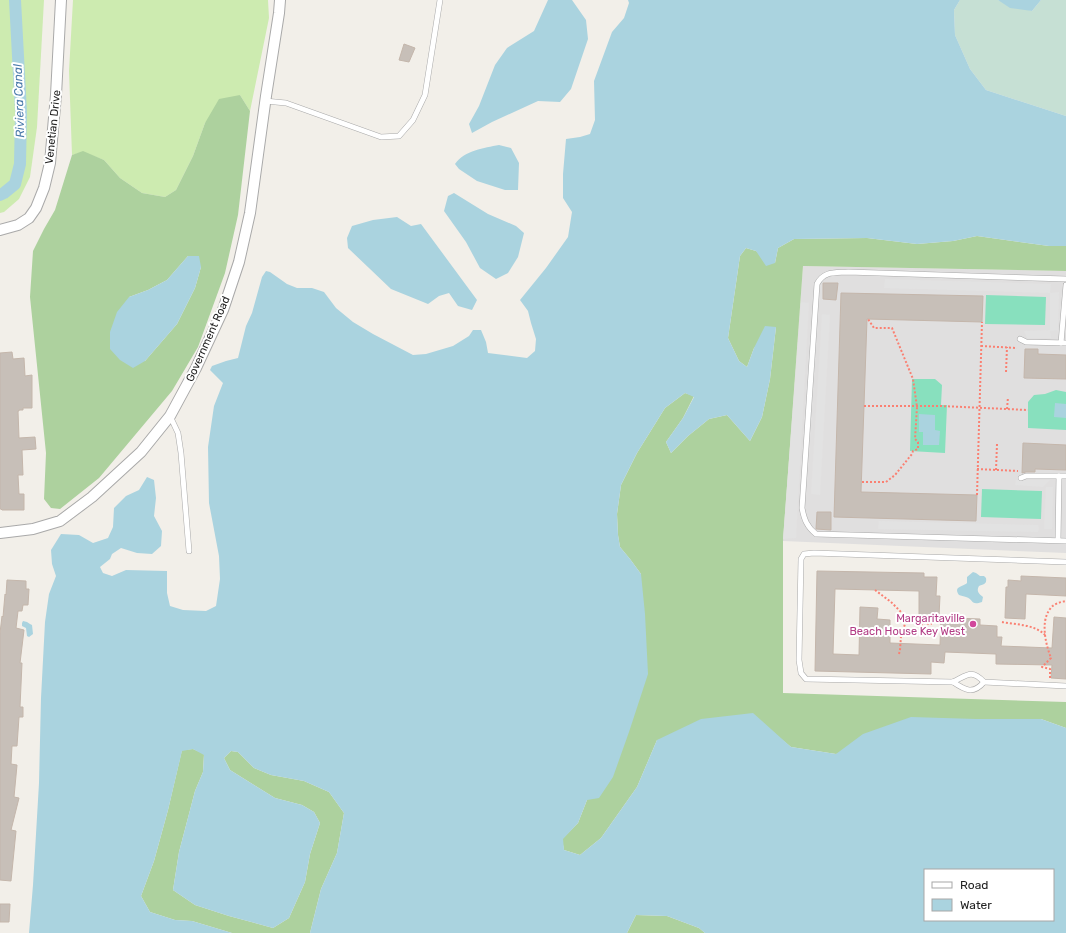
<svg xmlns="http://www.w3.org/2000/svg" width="1066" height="933" viewBox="0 0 1066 933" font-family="Rubik,sans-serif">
  <rect width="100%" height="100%" fill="#f2efe9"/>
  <path fill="#e0dfdf" d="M803 266 1066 271V553L783 541Z"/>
  <g fill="#cdebb0">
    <path d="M0 0H44L37 127 30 177 19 199 4 212 0 213Z"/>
    <path d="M73 0H268L269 18 250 111 240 95 205 123 193 156 176 190 165 197 142 193 120 178 104 160 83 152 72 155 69 71Z"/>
  </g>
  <g fill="#add19e" fill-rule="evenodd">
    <path d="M240 95 250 111 238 215 225 273 198 347 172 391 99 478 60 509 51 508 44 499 46 453 30 297 33 251 44 229 55 210 72 155 83 151 104 160 120 178 142 193 165 197 176 190 193 156 205 123 219 99ZM188 256 201 267 195 288 177 324 145 361 129 297 148 290 167 280Z"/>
    <path d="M977 236 1049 246H1066V271L803 266 783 541V693L1066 702V728L1041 719H976L836 754 791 747 775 734 657 740 637 787 601 838 580 855 564 850 562 839 578 823 587 800 641 574 630 559 620 547 618 535 617 514 621 485 637 453 665 408 685 393 694 396 683 418 666 442 671 453 688 436 709 419 727 415 750 441 762 417 770 379 776 327 754 348 747 367 739 361 728 338 740 256 746 248 756 251 775 263 778 248 794 239 867 238 917 244 953 241Z"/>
    <path d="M193 749 204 754 203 772 195 791 179 852 173 890 195 905 229 916 273 928 289 918 305 882 310 854 320 823 314 812 302 805 275 798 230 770 224 758 231 751 238 752 254 768 271 775 304 781 329 792 344 813 337 853 321 889 310 933H232L192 921 175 920 150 912 141 896 154 861 168 810 182 750Z"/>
    <path d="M636 915 667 916 699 928 705 933H627Z"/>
  </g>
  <path fill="#c6e0d4" d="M960 0H998L1032 11 1041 0H1066V116L986 90 970 69 955 35 954 10Z"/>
  <g fill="#88e0be">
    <path d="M986 295 1046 297 1045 325 985 324Z"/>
    <path d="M912 379H935L942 385 941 405H947L945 453 910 451Z"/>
    <path d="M1056 390 1066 392V430L1028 428V402L1034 395 1045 394Z"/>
    <path d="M982 489 1042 491 1041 519 981 517Z"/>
  </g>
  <g fill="#e2e2e2">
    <path d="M885 279 1051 284 1050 293 1059 292 1058 330 1050 331 1051 338H1027L1024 331 1050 330V293L884 288Z"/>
    <path d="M801 302 809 303 796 538 783 539Z"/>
    <path d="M822 314 830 315 820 495 811 494Z"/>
    <path d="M1016 480H1050L1043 487 1015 485Z"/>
    <path d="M1046 487H1053L1052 529H1044Z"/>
    <path d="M879 521 1038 525 1039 529 1038 532 878 529Z"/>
  </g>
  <g fill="#aad3df" fill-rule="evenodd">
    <path d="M548 0H572L586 20 588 39 571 89 560 102 538 101 492 122 472 133 469 124 479 106 495 65 507 48 534 31Z"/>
    <path d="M628 0H960L954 10 955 35 970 69 986 90 1066 116V246H1049L977 236 953 241 917 244 867 238 794 239 778 248 775 263 766 266 756 251 746 248 740 256 728 338 739 361 747 367 754 348 765 326 776 327 770 379 762 417 750 441 727 415 709 419 688 436 671 453 666 442 683 418 694 397 685 393 665 408 637 453 621 485 617 514 618 535 620 547 630 559 641 574 645 614 648 674 629 732 613 777 599 798 587 800 578 823 563 839 564 850 580 855 601 838 637 787 657 740 701 719 753 713 791 747 836 754 863 734 911 717 976 719H1041L1066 728V933H705L699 928 667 916 636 915 627 933H310L321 889 337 853 344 813 329 792 304 781 271 775 254 768 238 752 231 751 224 758 230 770 275 798 302 805 314 812 320 823 310 854 305 882 289 918 273 928 229 916 195 905 173 890 179 852 195 791 203 772 204 755 193 749 182 751 168 810 154 861 141 896 150 912 175 920 192 921 232 933H29L33 885 39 783 41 698 45 622 49 594 56 576 52 564 51 550 61 534 79 535 93 543 108 538 113 527 114 508 126 496 139 490 147 477 154 480 156 498 154 516 162 531 161 546 152 554 137 553 121 548 112 554 110 559 100 567 103 573 112 576 126 570 167 571V593L170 606 183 610 206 611 216 606 220 579 219 556 209 503 208 447 214 406 223 383 210 370 212 366 226 361 238 358 246 326 252 313 262 277 266 271 270 272 287 284 297 288H312L324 292 336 308 353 322 373 334 413 355 426 354 453 346 469 336 473 330H481L486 342 488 353 527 358 535 351 536 339 531 323 528 311 520 300 546 268 568 237 572 212 563 198V174L566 139 580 137 590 134 595 120 594 81 612 32 624 18 629 3ZM925 870H1053V920H925Z"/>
    <path d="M998 0H1041L1032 11 1010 8Z"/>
    <path d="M499 145 511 148 519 163 518 190H505L477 181 459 169 455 164C465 150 484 148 499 145Z"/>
    <path d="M454 193 488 214 516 226 524 233 518 257 508 273 496 279 480 268 466 242 444 211 448 196Z"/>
    <path d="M397 217 411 226 421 224 477 300 472 310 458 306 449 293 439 296 428 304 391 289 348 248 347 238 352 226 373 220Z"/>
    <path d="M188 256H199L201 267 195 288 177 324 145 361 133 368 120 360 110 349V332L117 312 129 297 148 290 167 280Z"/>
    <path d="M1055 403 1066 404V418L1054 417Z"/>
    <path d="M919 414 935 415V430L940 431 939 445H923V432H919Z"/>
    <path d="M973 572 976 573 980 576H984L986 578C987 584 984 584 979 586 976 591 979 594 983 597L982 602C970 606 974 599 966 597 964 596 961 596 959 595 953 586 963 587 967 583V577Z"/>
    <path d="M23 621 27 622 30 624 32 625 33 634 29 637 27 636 26 628 22 626V623Z"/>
  </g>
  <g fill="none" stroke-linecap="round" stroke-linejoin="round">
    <path stroke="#aad3df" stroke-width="12" d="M0 195 4 193 15 184 20 164 21 112 15 0"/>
  </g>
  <g fill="#c7bfb8" stroke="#c4b6ab">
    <path d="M404 44 415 48 409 62 399 60Z"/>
    <path d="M823 283H838L836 300 823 299Z"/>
    <path d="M841 293 983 296 982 322 867 319 861 492 977 495 976 521 834 517Z"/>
    <path d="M1025 349H1038V354L1066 355V379L1024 378Z"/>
    <path d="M12 352 13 359 24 358 25 376 32 375V408H23V410H19V411H18L19 438 35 437 36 449 22 450 23 475H18L19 494H24V510H2L1 509H0V353Z"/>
    <path d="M1023 443 1066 445V470L1035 469V472H1026L1022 473Z"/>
    <path d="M817 512H831V530L816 529Z"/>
    <path d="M817 571 924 573V577H937L936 596H940L939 616 919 615V591L835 589 833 654 859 655 860 607 878 608 877 619 890 620V643L940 645 941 616 954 617 955 618 980 619V625L997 626V637H1002L1001 646 1052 648 1054 617 1066 618V679L1051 678 1052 665 996 664V654L945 652 944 663 931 662V674L815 671Z"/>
    <path d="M1021 576 1066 578V596L1026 594 1025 619 1005 618 1006 587H1008V580L1021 581Z"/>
    <path d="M7 580 26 581V589H29L28 605H23L22 611H18L16 628 24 630 20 663H22L20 707H23V717H19L17 746H12L11 764 17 765 14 797 19 798 11 830 16 831 11 881 0 880V633L2 616 3 617 5 594 6 595Z"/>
    <path d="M0 904H10L9 922H0Z"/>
  </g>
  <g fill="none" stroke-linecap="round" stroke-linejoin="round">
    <g stroke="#a9a9a9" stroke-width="6">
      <g id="lane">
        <path d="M265 101 286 103 381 137 399 136 413 120 425 95 440 0"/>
        <path d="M1066 279 848 272C834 273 824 271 817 284L802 508C804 519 807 527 816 534L1066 541"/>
        <path d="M1020 339 1026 342 1066 343"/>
        <path d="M1061 343 1066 285"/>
        <path d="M170 416 178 433 181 453 189 551"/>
        <path d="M1021 478 1026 476H1066"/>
        <path d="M1058 540 1059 476"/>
        <path d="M1066 562 814 553 804 554 801 559 799 660 801 673 806 679 953 682C966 676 971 668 984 682L1066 686"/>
        <path d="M953 682C965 690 973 695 984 682"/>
      </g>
    </g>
    <g stroke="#a9a9a9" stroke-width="12">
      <g id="street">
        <path d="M0 230 18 225 29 218 36 208 44 188 50 163 56 95 61 0"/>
        <path d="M0 533 33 529 60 521 92 497 141 452 170 416 196 368 223 310 239 262 250 213 266 96 279 13 280 0"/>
      </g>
    </g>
    <g stroke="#fa8072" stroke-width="2" stroke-dasharray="2 2" stroke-linecap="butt">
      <path d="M981 346 1017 348"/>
      <path d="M1006 372 1007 347"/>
      <path d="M864 406H941L1028 410"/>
      <path d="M1007 409 1008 397"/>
      <path d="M977 469 1018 471"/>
      <path d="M996 470 997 444"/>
      <path d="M862 482H886L895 475 912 454 913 451 918 449V442L915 439 917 407 913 379 892 328H874L868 319"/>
      <path d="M977 495 982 322"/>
      <path d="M875 590 891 602 910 621 931 624 934 616"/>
      <path d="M1002 622C1017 625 1034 624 1045 635"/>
      <path d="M921 634 922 623"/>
      <path d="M899 654 900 650 901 636 907 618"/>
      <path d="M1050 678V669L1042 667 1051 658C1046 645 1040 622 1050 609 1053 604 1060 602 1066 601"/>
    </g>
    <use href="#lane" stroke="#fff" stroke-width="5"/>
    <use href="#street" stroke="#fff" stroke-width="10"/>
  </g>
  <circle fill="#d1479c" stroke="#fff" stroke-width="1.5" cx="973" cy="624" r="4"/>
  <g text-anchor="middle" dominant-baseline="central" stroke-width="4" stroke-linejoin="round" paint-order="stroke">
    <g font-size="11" fill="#222" stroke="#fff">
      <text transform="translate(53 127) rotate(-84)">Venetian Drive</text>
      <text transform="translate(208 339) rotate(-66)">Government Road</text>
    </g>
    <g font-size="11" fill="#b23c85" stroke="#fff" text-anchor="end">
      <text x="965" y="618">Margaritaville<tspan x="965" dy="13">Beach House Key West</tspan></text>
    </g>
    <g font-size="12" font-style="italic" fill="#4a7aab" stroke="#fff">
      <text transform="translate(19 101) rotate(-92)">Riviera Canal</text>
    </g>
  </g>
  <rect x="924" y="869" width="130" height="52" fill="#ffffff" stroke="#a7a7a7"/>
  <rect x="932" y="882" width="20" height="6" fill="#ffffff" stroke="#a7a7a7"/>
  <text x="960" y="889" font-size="12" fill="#222222">Road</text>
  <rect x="932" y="899" width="20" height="12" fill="#aad3df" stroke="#a7a7a7"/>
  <text x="960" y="909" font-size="12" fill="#222222">Water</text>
</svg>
